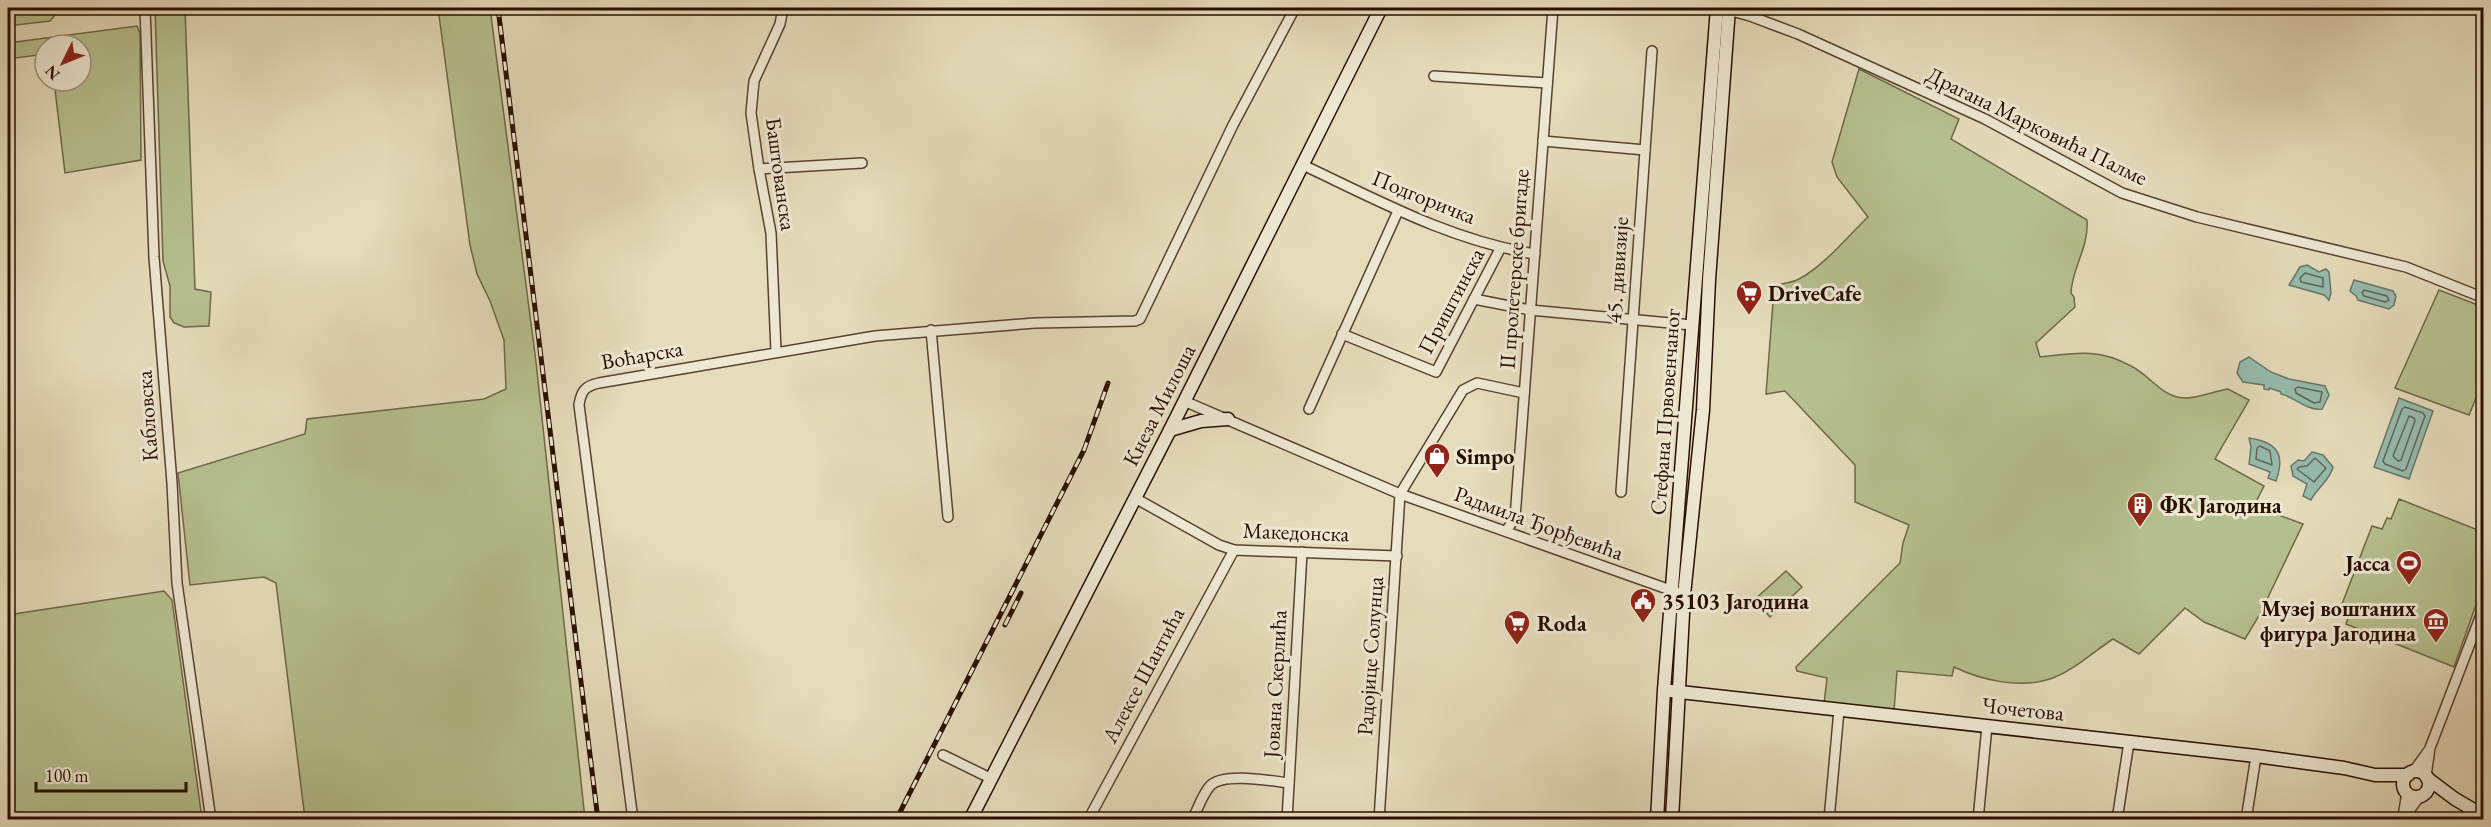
<svg xmlns="http://www.w3.org/2000/svg" width="2491" height="827" viewBox="0 0 2491 827" font-family="'EB Garamond',serif">
  <rect width="100%" height="100%" fill="#e5dcbb"/>
  <filter id="stains"><feTurbulence type="fractalNoise" baseFrequency=".00333" numOctaves="4"/><feColorMatrix values="0 0 0 0 .2 0 0 0 0 .09 0 0 0 0 .02 0 0 0 .5 -.17"/></filter>
  <radialGradient id="worn" r=".72"><stop offset=".6" stop-color="#630" stop-opacity="0"/><stop offset="1" stop-color="#630" stop-opacity=".3"/></radialGradient>
  <g fill="#b6c08f" stroke="#6f6748" stroke-width="1.5">
    <path d="M8 8H52L56 14 50 21 8 26Z"/>
    <path d="M155 8H185L195 289 211 292 209 326 184 327 174 323 170 317V286L163 261Z"/>
    <path d="M438 8H490L536 362 585 819 420 820 419 816 395 820 305 819 276 583 264 577 190 585 178 473 305 434 307 419 484 399 506 389 504 340 490 301 477 274 470 245Z"/>
    <path d="M137 26 140 33 141 160 65 173 54 81H81V45H45V54L8 59V43Z"/>
    <path d="M1859 69 1959 119 1951 139 2087 220C2089 248 2072 267 2071 293L2074 297 2075 307 2036 343 2040 357C2075 353 2099 348 2131 366 2151 376 2162 398 2186 398 2199 398 2215 391 2228 389L2249 400 2215 459 2264 486 2254 506 2303 524 2260 614 2245 639 2204 622 2185 608 2139 654 2113 639C2093 652 2072 672 2050 679 2019 689 1981 680 1954 667L1952 676 1897 671 1894 711 1824 704 1827 678 1797 671 1796 667 1900 563 1903 543 1909 525 1855 502V465L1785 391 1766 394 1774 289C1783 280 1789 285 1799 279 1825 265 1847 237 1868 217L1837 177 1832 162Z"/>
    <path d="M2439 290 2483 307V381L2469 415 2395 388Z"/>
    <path d="M2399 499 2483 532V585L2454 667 2346 624 2352 608 2342 604 2372 526 2382 529 2387 518 2391 519Z"/>
    <path d="M1786 571 1802 587 1770 617 1754 600Z"/>
    <path d="M164 591 172 600 202 819H8V615Z"/>
  </g>
  <g fill="#96bcaf" stroke="#6a7669" stroke-width="1.5">
    <path d="M2307 265 2319 272 2326 269 2329 272 2331 293 2329 300 2324 295 2289 285 2300 267Z"/>
    <path d="M2354 280 2393 291 2396 296 2394 305 2389 309 2358 300 2356 296 2350 291Z"/>
    <path d="M2249 357 2271 372 2289 379 2325 386 2329 395 2322 409C2306 411 2293 396 2281 394V392L2270 388 2269 390 2264 389V385L2243 382 2237 373 2240 362Z"/>
    <path d="M2399 398 2433 411 2409 479 2374 467Z"/>
    <path d="M2249 438C2276 442 2286 453 2276 481L2268 478 2270 472 2249 464 2251 447Z"/>
    <path d="M2312 452 2323 455 2333 467C2330 480 2317 488 2311 500L2303 496 2307 484 2293 476 2291 466 2298 460 2304 461Z"/>
  </g>
  <g fill="none" stroke-linecap="round" stroke-linejoin="round">
    <g stroke="#5f6558" stroke-width="1.5">
      <path d="M2305 273 2323 278V287L2301 282 2300 278Z"/>
      <path d="M2364 290 2387 296 2389 300 2385 302 2364 296 2362 293Z"/>
      <path d="M2298 387 2322 392 2320 402 2314 403 2296 393 2295 389Z"/>
      <path d="M2405 407 2423 413 2425 416 2406 469 2403 471 2385 464 2383 461 2402 409Z"/>
      <path d="M2409 416 2414 418 2415 421 2401 460 2398 461 2393 456Z"/>
      <path d="M2260 446 2270 451 2272 465 2256 459 2257 448Z"/>
      <path d="M2315 458 2326 468 2314 482 2297 469 2299 467 2307 466Z"/>
    </g>
    <g stroke="#57422f" stroke-width="12">
      <g id="street">
        <path d="M145 8 154 257 172 483 177 583 211 820"/>
        <path d="M1724 9 1750 16 1798 34 1985 119 2122 193 2197 217 2406 267 2484 298"/>
        <path d="M1434 76 1547 83"/>
        <path d="M1543 141 1645 150"/>
        <path d="M1303 165C1377 200 1452 241 1535 254"/>
        <path d="M759 169 862 163"/>
        <path d="M1474 299 1530 310 1692 325"/>
        <path d="M931 330 948 517"/>
        <path d="M1342 334 1436 372 1500 249"/>
        <path d="M776 351 771 233 759 169 751 113 754 81 780 24 783 8"/>
        <path d="M1184 401 1400 494 1676 592"/>
        <path d="M1309 409 1398 211"/>
        <path d="M1621 492 1652 51"/>
        <path d="M1135 498 1219 545 1234 550 1397 556"/>
        <path d="M1506 531 1515 518 1553 8"/>
        <path d="M943 755 992 779"/>
        <path d="M2413 772 2429 750"/>
        <path d="M2426 776 2430 748 2484 607"/>
        <path d="M2403 817 2407 792"/>
        <path d="M2403 819 2420 796"/>
        <path d="M633 820 579 405C581 391 585 386 599 383L875 336 1035 323 1135 321 1140 319 1233 125 1295 8"/>
        <path d="M1088 820 1234 550"/>
        <path d="M1192 820C1198 809 1202 795 1210 786 1223 772 1271 781 1289 783"/>
        <path d="M1287 820 1302 552"/>
        <path d="M1379 820 1400 494 1463 390 1477 383 1524 393"/>
        <path d="M1829 820 1839 710"/>
        <path d="M1978 820 1987 726"/>
        <path d="M2117 820 2129 742"/>
        <path d="M2246 820 2256 756"/>
      </g>
    </g>
    <g stroke="#280e00" stroke-width="15">
      <g id="secondary">
        <path d="M1170 430 1201 421 1228 419"/>
        <path d="M1671 691 2256 756 2344 768 2375 775H2408"/>
        <circle cx="2416" cy="784" r="13"/>
        <path d="M2427 778 2455 799 2484 816"/>
        <path d="M970 820 1170 430 1381 8"/>
        <path d="M1657 820 1664 690 1717 8"/>
        <path d="M1672 820 1684 595 1703 410 1709 280 1729 8"/>
      </g>
    </g>
    <use href="#street" stroke="#eee8d3" stroke-width="9"/>
    <use href="#secondary" stroke="#eee8d3" stroke-width="12"/>
    <g stroke="#280e00" stroke-width="5">
      <g id="rail">
        <path d="M498 8 598 820"/>
        <path d="M1005 625 1021 593"/>
        <path d="M896 820 1084 450 1108 383"/>
      </g>
    </g>
    <use href="#rail" stroke="#eee8d3" stroke-width="3" stroke-dasharray="9" stroke-linecap="butt"/>
  </g>
  <defs>
    <g id="supermarket-pin" transform="scale(1.35)"><path d="M0 17L-7.5 6A9.5 9.5 0 1 1 7.5 6Z" fill="#8f2418" stroke="#eee8d3"/><path d="M-6-5.5h2.5l.6 2H6L4.5 2H-2.5L-4.4-4H-6ZM-1.5 3.2a1.3 1.3 0 1 0 .1 0ZM3 3.2a1.3 1.3 0 1 0 .1 0Z" fill="#fff"/></g>
    <g id="shop-pin" transform="scale(1.35)"><path d="M0 17L-7.5 6A9.5 9.5 0 1 1 7.5 6Z" fill="#8f2418" stroke="#eee8d3"/><path d="M-5-2.5h2.3a2.7 3.5 0 0 1 5.4 0H5L5.5 6h-11ZM-1.5-2.5h3a1.5 2.3 0 0 0-3 0Z" fill="#fff"/></g>
    <g id="building-pin" transform="scale(1.35)"><path d="M0 17L-7.5 6A9.5 9.5 0 1 1 7.5 6Z" fill="#8f2418" stroke="#eee8d3"/><path d="M-4-6H4V6H1V3H-1V6H-4ZM-2.5-4.3h1.7v1.8h-1.7ZM.8-4.3h1.7v1.8H.8ZM-2.5-1h1.7V.8h-1.7ZM.8-1h1.7V.8H.8Z" fill="#fff"/></g>
    <g id="stadium-pin" transform="scale(1.35)"><path d="M0 17L-7.5 6A9.5 9.5 0 1 1 7.5 6Z" fill="#8f2418" stroke="#eee8d3"/><path d="M0-5a6.5 5 0 1 0 0 10a6.5 5 0 1 0 0-10ZM-3.5-1.8h7v3.6h-7Z" fill="#fff"/></g>
    <g id="civic-pin" transform="scale(1.35)"><path d="M0 17L-7.5 6A9.5 9.5 0 1 1 7.5 6Z" fill="#8f2418" stroke="#eee8d3"/><path d="M-.6-6.5H3V-4.5H.6V-3L4-1V1h2V6H-6V1h2V-1L-.6-3ZM-1.2 2.5V6h2.4V2.5Z" fill="#fff"/></g>
    <g id="museum-pin" transform="scale(1.35)"><path d="M0 17L-7.5 6A9.5 9.5 0 1 1 7.5 6Z" fill="#8f2418" stroke="#eee8d3"/><path d="M0-6L6-3V-2H-6V-3ZM-5-1h2V3h-2ZM-1-1h2V3h-2ZM3-1h2V3H3ZM-6 4H6V6H-6Z" fill="#fff"/></g>
  </defs>
  <g fill-rule="evenodd">
    <use href="#supermarket-pin" x="1749" y="293"/>
    <use href="#shop-pin" x="1437" y="456"/>
    <use href="#building-pin" x="2140" y="505"/>
    <use href="#stadium-pin" x="2409" y="563"/>
    <use href="#civic-pin" x="1643" y="601"/>
    <use href="#museum-pin" x="2436" y="621"/>
    <use href="#supermarket-pin" x="1517" y="623"/>
  </g>
  <g text-anchor="middle" dominant-baseline="central" stroke-width="6" stroke-linejoin="round" paint-order="stroke">
    <g font-size="22" fill="#280e00" stroke="#eee8d3">
      <text transform="translate(2037 126) rotate(26)">Драгана Марковића Палме</text>
      <text transform="translate(781 174) rotate(82)">Баштованска</text>
      <text transform="translate(1424 197) rotate(22)">Подгоричка</text>
      <text transform="translate(1514 269) rotate(-86)">II пролетерске бригаде</text>
      <text transform="translate(1617 270) rotate(-86)">45. дивизије</text>
      <text transform="translate(1451 301) rotate(-62)">Приштинска</text>
      <text transform="translate(642 355) rotate(-10)">Воћарска</text>
      <text transform="translate(1159 405) rotate(-63)">Кнеза Милоша</text>
      <text transform="translate(1665 412) rotate(-86)">Стефана Првовенчаног</text>
      <text transform="translate(147 416) rotate(-94)">Кабловска</text>
      <text transform="translate(1539 523) rotate(20)">Радмила Ђорђевића</text>
      <text transform="translate(1296 532) rotate(2)">Македонска</text>
      <text transform="translate(1370 656) rotate(-86)">Радојице Солунца</text>
      <text transform="translate(1143 675) rotate(-62)">Алексе Шантића</text>
      <text transform="translate(1275 684) rotate(-87)">Јована Скерлића</text>
      <text transform="translate(2023 709) rotate(6)">Чочетова</text>
    </g>
    <g font-size="22" font-weight="bold" fill="#280e00" stroke="#eee8d3" text-anchor="start">
      <text x="1768" y="293">DriveCafe</text>
      <text x="1456" y="456">Simpo</text>
      <text x="2160" y="505">ФК Јагодина</text>
      <text x="2390" y="563" text-anchor="end">Јасса</text>
      <text x="1662" y="601">35103 Јагодина</text>
      <text x="2416" y="608" text-anchor="end">Музеј воштаних<tspan x="2416" dy="25">фигура Јагодина</tspan></text>
      <text x="1537" y="623">Roda</text>
    </g>
  </g>
  <rect width="2491" height="827" fill="none" stroke="#e5dcbb" stroke-width="30"/>
  <rect x="9" y="9" width="2473" height="809" fill="none" stroke="#280e00" stroke-width="3"/>
  <rect x="15" y="15" width="2461" height="797" fill="none" stroke="#280e00" stroke-width="1.5"/>
  <g transform="translate(63 63) rotate(227)"><circle r="28" fill="#eee8d3" stroke="#9f917f" stroke-width="1.5"/>
  <path d="M0-4.5L10 22L0 15L-10 22Z" fill="#8f2418"/>
  <text y="-9" font-size="16" font-weight="bold" text-anchor="middle" fill="#280e00">N</text>
  </g>
  <path d="M36 782v9h150v-9" fill="none" stroke="#280e00" stroke-width="3"/>
  <text x="45" y="782" font-size="18" fill="#280e00" stroke="#eee8d3" stroke-width="4.5" paint-order="stroke">100 m</text>
  <rect width="100%" height="100%" filter="url(#stains)"/>
  <rect width="100%" height="100%" fill="url(#worn)"/>
</svg>
